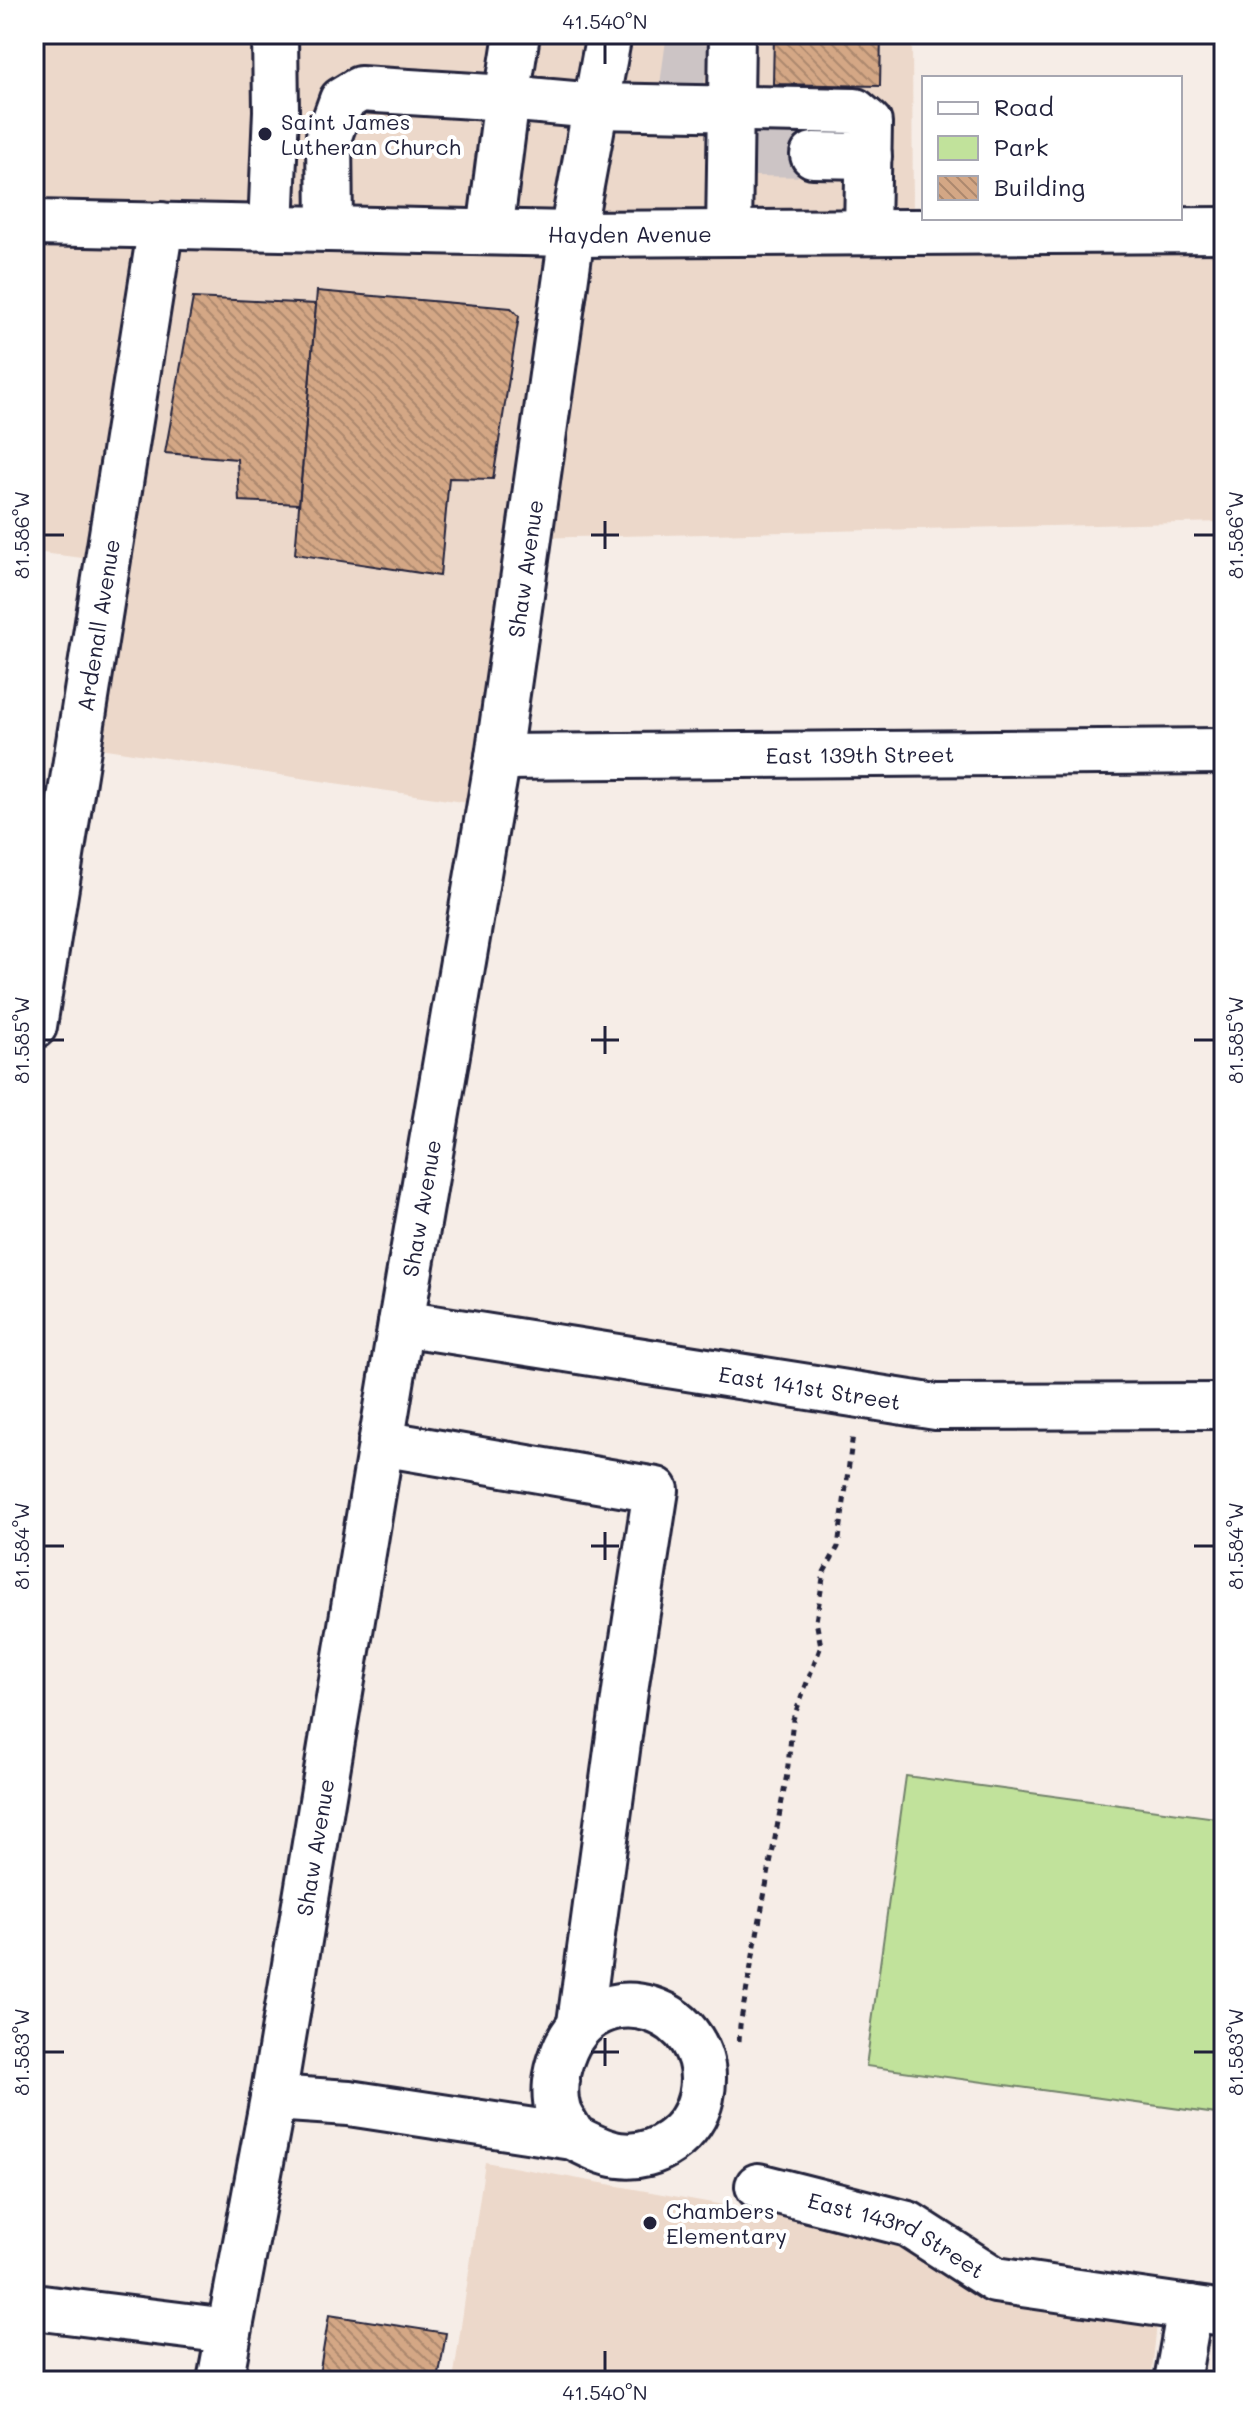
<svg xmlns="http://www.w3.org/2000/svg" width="1258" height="2415" viewBox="0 0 1258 2415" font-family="Mali,sans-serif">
  <defs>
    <pattern id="building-back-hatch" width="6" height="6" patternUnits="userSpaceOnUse" patternTransform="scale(2)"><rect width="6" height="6" fill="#d4a785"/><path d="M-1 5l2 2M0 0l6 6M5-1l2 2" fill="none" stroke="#ac886e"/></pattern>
  </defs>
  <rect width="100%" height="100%" fill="#f6ede7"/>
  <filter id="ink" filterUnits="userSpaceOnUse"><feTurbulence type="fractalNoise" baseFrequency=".0125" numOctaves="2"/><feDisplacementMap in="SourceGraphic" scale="16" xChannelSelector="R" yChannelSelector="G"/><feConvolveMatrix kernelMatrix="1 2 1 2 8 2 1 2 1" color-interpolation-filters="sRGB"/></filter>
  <g filter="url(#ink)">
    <g fill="#ecd8ca">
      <path d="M34 34H912L913 232 1224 230V522L529 538 489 806 79 745 107 561 34 552Z"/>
      <path d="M485 2162 1161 2284 1151 2381H453Z"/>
    </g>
    <path fill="#c1e29b" stroke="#72826b" stroke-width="2" d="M906 1776 1224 1819V2115L866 2066Z"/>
    <g fill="url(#building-back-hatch)" stroke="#22223b" stroke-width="2">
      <path d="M774 34H881L880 86 773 84Z"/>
      <path d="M317 291 511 308 519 316 493 479 449 478 440 576 295 554Z"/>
      <path d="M193 298 316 304 299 504 239 501 237 459 165 453Z"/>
      <path d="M329 2315 446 2333 438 2381H318Z"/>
    </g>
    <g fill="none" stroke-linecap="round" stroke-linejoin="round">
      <g stroke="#ccc4c5" stroke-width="44" stroke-dasharray="44 22" stroke-linecap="butt">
        <path d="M682 86 689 34"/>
        <path d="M754 154 813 155"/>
      </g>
      <g stroke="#22223b" stroke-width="50">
        <g id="minor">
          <path d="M813 155 869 156"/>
          <path id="s1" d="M34 223 572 234 1224 230"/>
          <path d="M271 227 276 111 275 34"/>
          <path d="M330 229 329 136 342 100 360 89 507 98 595 106 855 111 869 123 867 232"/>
          <path d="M490 232 507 98 517 34"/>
          <path d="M729 233 732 34"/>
          <path id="s2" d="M498 757 1224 751"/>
          <path id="s3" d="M34 1026 161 225"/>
          <path id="s4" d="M401 1323 936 1407 1224 1406"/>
          <path d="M381 1443 656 1490 626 1684 580 2023"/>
          <path d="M273 2098 349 2103 573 2137C587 2144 603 2153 619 2155 656 2160 693 2134 701 2097 720 2008 594 1965 562 2057 556 2073 553 2093 558 2110 561 2119 569 2129 573 2137"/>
          <path id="s5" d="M758 2186 908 2224 995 2280 1224 2313"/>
          <path d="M34 2307 228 2331"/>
          <path d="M1177 2381 1190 2308"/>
        </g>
      </g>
      <g stroke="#22223b" stroke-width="50">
        <g id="major">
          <path id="s6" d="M220 2381 273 2098 401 1323 498 757 572 234 609 34"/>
        </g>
      </g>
      <path stroke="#22223b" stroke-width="5" stroke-dasharray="6 6" stroke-linecap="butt" d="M739 2041 740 2025 787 1774 793 1719 821 1646 816 1621 824 1572 838 1547 853 1434"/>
      <use href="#minor" stroke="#fff" stroke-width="44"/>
      <use href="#major" stroke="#fff" stroke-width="44"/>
    </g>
  </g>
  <path fill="none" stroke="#22223b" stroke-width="3" d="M605 44V64M605 521V549M44 535H64M591 535H619M1194 535H1214M605 1026V1054M44 1040H64M591 1040H619M1194 1040H1214M605 1532V1560M44 1546H64M591 1546H619M1194 1546H1214M605 2038V2066M44 2052H64M591 2052H619M1194 2052H1214M605 2351V2371"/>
  <g fill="#22223b" stroke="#fff" stroke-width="3">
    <circle cx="265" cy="134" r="8"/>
    <circle cx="650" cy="2223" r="8"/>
  </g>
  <g text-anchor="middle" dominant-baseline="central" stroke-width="8" stroke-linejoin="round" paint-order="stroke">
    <g font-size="22" fill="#22223b" stroke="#fff" text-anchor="start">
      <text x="281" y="121">Saint James<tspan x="281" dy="25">Lutheran Church</tspan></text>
      <text x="666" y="2210">Chambers<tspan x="666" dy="25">Elementary</tspan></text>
    </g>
    <g font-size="22" fill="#22223b" stroke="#fff">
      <text stroke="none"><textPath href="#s1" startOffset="596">Hayden Avenue</textPath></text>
      <text stroke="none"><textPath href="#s6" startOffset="1838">Shaw Avenue</textPath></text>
      <text stroke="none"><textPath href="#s3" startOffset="406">Ardenall Avenue</textPath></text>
      <text stroke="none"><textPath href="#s2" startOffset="362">East 139th Street</textPath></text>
      <text stroke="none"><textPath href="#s6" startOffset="1190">Shaw Avenue</textPath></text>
      <text stroke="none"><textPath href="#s4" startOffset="414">East 141st Street</textPath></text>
      <text stroke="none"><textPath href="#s6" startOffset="542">Shaw Avenue</textPath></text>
      <text stroke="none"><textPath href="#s5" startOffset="148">East 143rd Street</textPath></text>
    </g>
  </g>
  <rect width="1258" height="2415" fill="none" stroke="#fff" stroke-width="88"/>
  <rect x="922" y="76" width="260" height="144" fill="#ffffff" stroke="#a7a7b1" stroke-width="2"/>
  <rect x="938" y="102" width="40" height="12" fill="#ffffff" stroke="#a7a7b1" stroke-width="2"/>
  <text x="994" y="116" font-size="24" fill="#22223b">Road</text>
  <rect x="938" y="136" width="40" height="24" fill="#c1e29b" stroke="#a7a7b1" stroke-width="2"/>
  <text x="994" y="156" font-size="24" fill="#22223b">Park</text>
  <rect x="938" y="176" width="40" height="24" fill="url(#building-back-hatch)" stroke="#a7a7b1" stroke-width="2"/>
  <text x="994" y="196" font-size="24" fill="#22223b">Building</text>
  <rect x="44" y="44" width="1170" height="2327" fill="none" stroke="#22223b" stroke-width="3"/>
  <g font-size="20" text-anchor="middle" fill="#22223b">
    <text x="605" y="29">41.540°N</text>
    <text transform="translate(22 535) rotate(-90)" y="7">81.586°W</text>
    <text transform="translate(1236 535) rotate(-90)" y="7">81.586°W</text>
    <text transform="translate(1236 1040) rotate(-90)" y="7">81.585°W</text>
    <text transform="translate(22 1040) rotate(-90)" y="7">81.585°W</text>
    <text transform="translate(22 1546) rotate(-90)" y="7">81.584°W</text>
    <text transform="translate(1236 1546) rotate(-90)" y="7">81.584°W</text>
    <text transform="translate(22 2052) rotate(-90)" y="7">81.583°W</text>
    <text transform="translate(1236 2052) rotate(-90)" y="7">81.583°W</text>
    <text x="605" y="2400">41.540°N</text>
  </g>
</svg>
